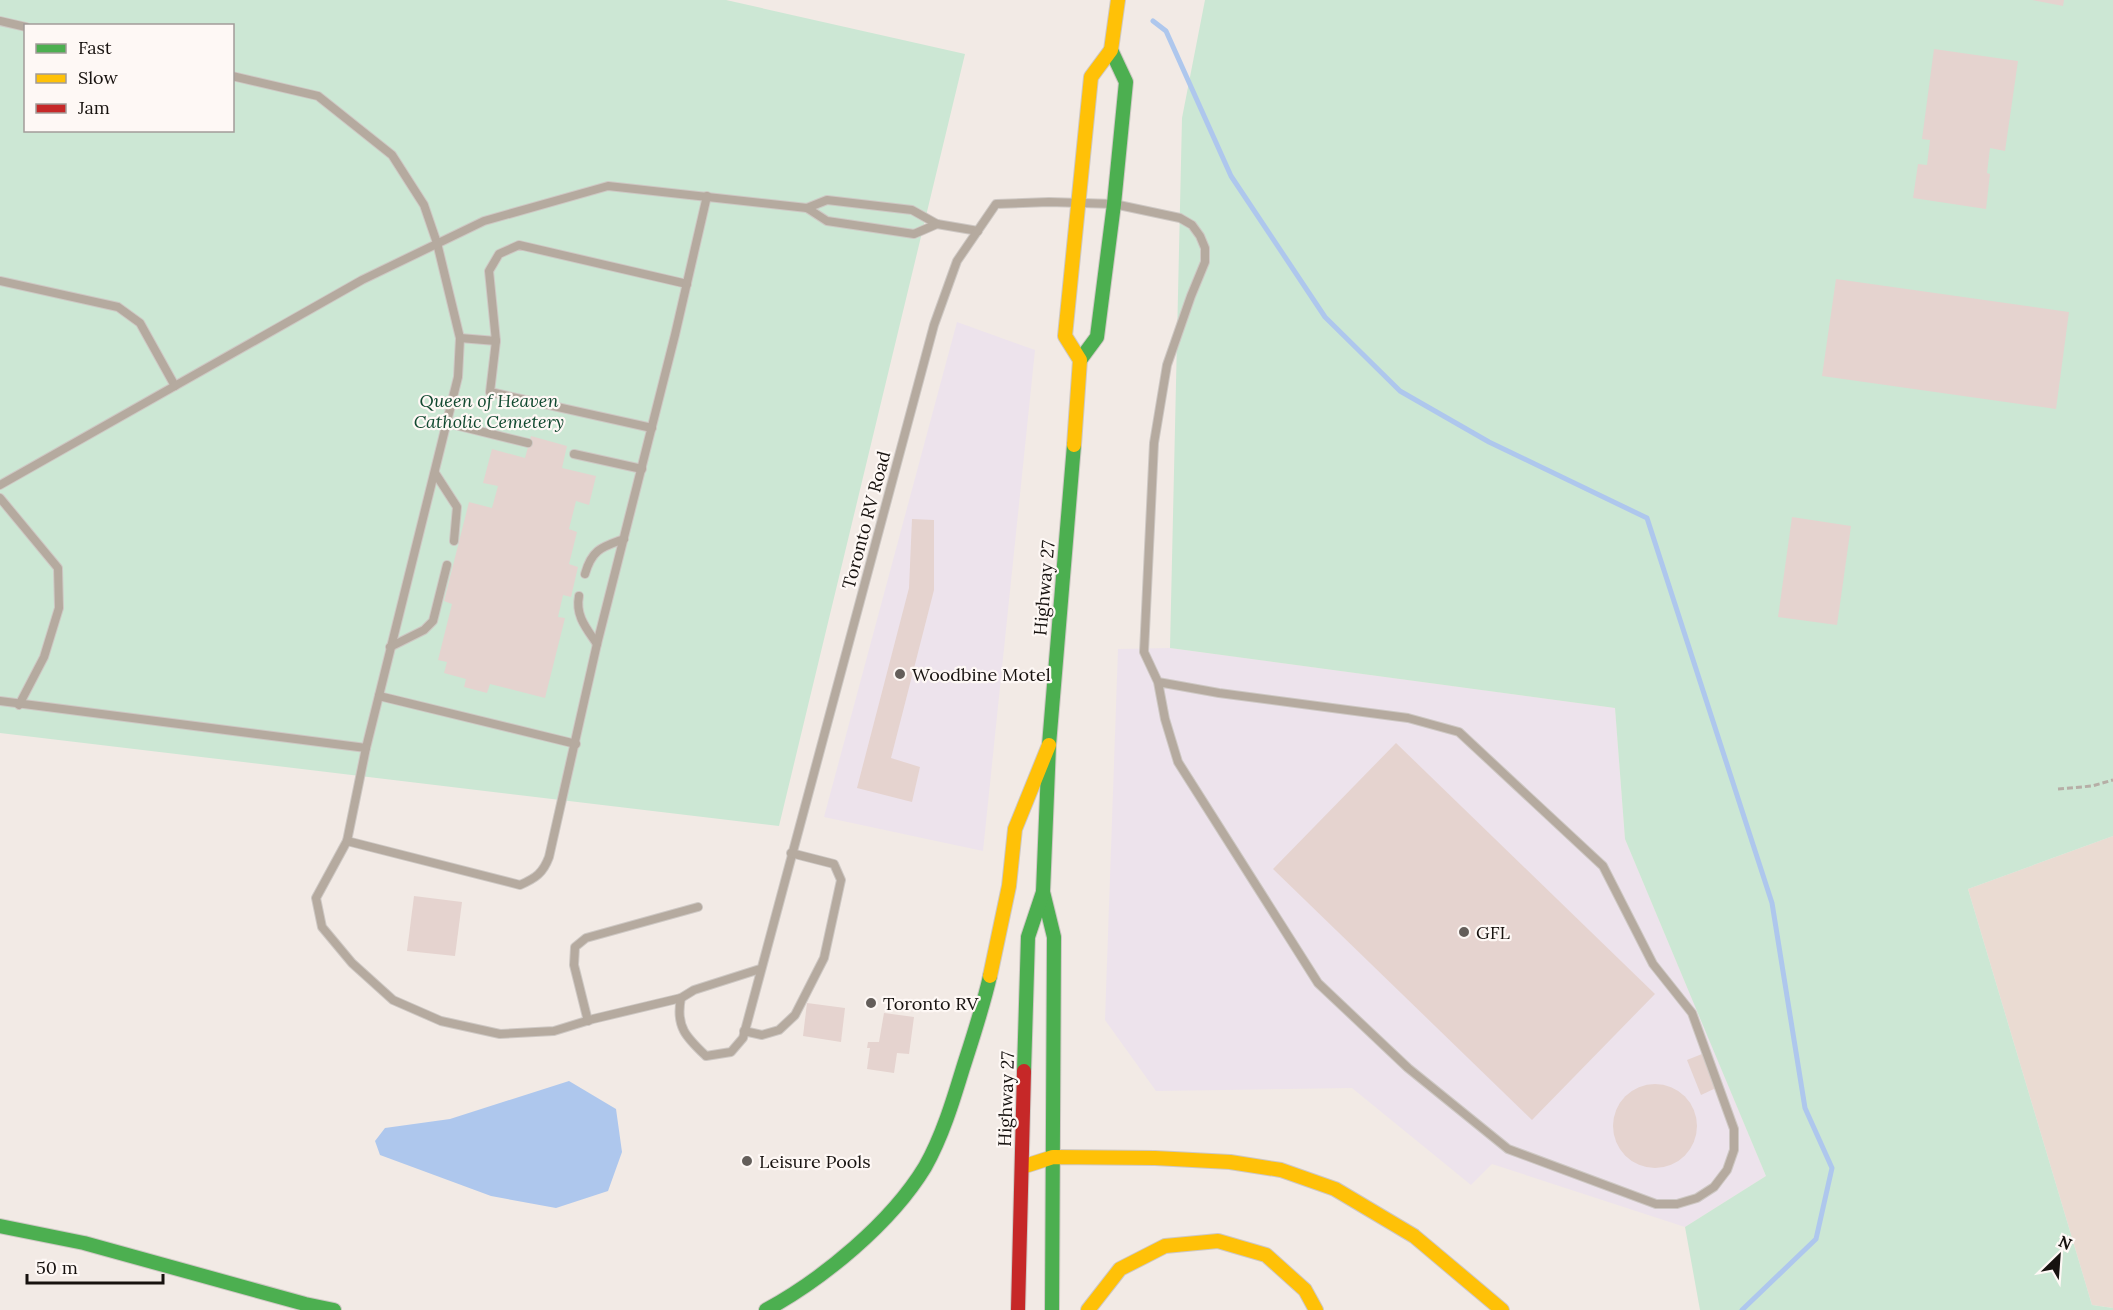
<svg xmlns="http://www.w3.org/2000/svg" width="2113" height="1310" viewBox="0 0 2113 1310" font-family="Lora,serif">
  <rect width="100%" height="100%" fill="#f2eae5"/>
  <g fill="#ede3ec">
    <path d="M957 322 1035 350 983 851 824 817Z"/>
    <path d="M1170 648 1615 708 1625 839 1766 1176 1685 1227 1492 1164 1471 1185 1352 1088 1156 1091 1105 1020 1118 649Z"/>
  </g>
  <path fill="#eadbd2" d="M2113 836V1308L2092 1305 1968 889Z"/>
  <g fill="#cce7d4" fill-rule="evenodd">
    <path d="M0 0H726L965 54 779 826 0 733ZM26 26H232V130H26Z"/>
    <path d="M1205 0H2113V836L1968 889 2092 1305 2113 1308V1310H1700L1685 1227 1766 1176 1625 839 1615 708 1170 648 1182 118Z"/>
  </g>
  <path fill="#aec7ed" d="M569 1081 616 1109 622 1152 608 1191 556 1208 491 1196 380 1155 375 1141 385 1128 450 1119Z"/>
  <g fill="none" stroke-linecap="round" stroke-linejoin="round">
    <path stroke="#aec7ed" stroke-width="5" d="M1153 21 1166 31 1231 176 1325 317 1400 391 1489 442 1647 518 1772 903 1805 1108 1832 1168 1816 1239 1742 1310"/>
  </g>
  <g fill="#e5d3cf">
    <path d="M2032 0H2064L2063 6Z"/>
    <path d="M1934 49 2018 61 2005 151 1990 148 1987 173 1990 174 1986 209 1913 198 1918 164 1927 165 1930 140 1922 139Z"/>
    <path d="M1836 279 2069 312 2056 409 1822 376Z"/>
    <path d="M531 436 567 446 562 468 596 476 589 505 576 501 569 529 577 532 569 564 578 567 571 597 563 595 558 617 565 618 545 698 490 684 487 693 464 687 466 679 444 673 447 662 438 660 452 604 444 601 469 502 492 508 498 486 483 483 492 449 525 458Z"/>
    <path d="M1792 517 1851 526 1837 625 1778 617Z"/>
    <path d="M912 519 934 520V590L891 758 920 767 912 802 857 788 909 588Z"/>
    <path d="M1396 743 1655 994 1532 1120 1273 869Z"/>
    <path d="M414 896 462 902 455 956 407 951Z"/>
    <path d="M807 1003 845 1008 841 1042 803 1036Z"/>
    <path d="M884 1013 914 1017 909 1054 897 1053 894 1073 867 1069 870 1048H867L868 1042H879Z"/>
    <path d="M1702 1054 1716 1088 1701 1095 1687 1060Z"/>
    <circle cx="1655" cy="1126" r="42"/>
  </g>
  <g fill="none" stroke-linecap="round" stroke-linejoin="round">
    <g stroke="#cec8c4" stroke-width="10">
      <g id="lane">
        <path d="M0 21 26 27"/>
        <path d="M232 76 318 96 392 155 424 205 437 243 460 338 458 377 366 748"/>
        <path d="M807 208 827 200 912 210 937 224 978 231"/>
        <path d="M0 281 118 307 140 323 175 386"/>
        <path d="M460 338 496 341 489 271 499 254 519 245 687 284"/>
        <path d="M496 341 490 392 652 428"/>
        <path d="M447 423 528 443"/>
        <path d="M574 454 642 469"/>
        <path d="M435 473 457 507 454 541"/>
        <path d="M0 485 362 280 484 221 608 186 807 208 827 221 914 234 937 224"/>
        <path d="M0 498 58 568 59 608 44 657 19 705"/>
        <path d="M585 574C592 549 602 547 624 539"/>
        <path d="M579 596C575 616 587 629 597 644"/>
        <path d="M390 647 424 630 433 621 447 565"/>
        <path d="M379 696 576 744"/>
        <path d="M0 701 366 748 347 841 316 898 322 927 352 963 393 1000 441 1021 500 1034 554 1031 593 1019 681 998"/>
        <path d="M347 841 520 885C536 878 543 873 549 857L597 644 675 335 707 196"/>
        <path d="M760 969 694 990 681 998C675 1027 687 1038 706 1056L731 1052 743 1038 934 325 957 261 996 204 1049 202 1114 204 1180 218 1192 225 1200 236 1205 248V262L1191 296 1167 365 1154 443 1144 652 1158 682 1165 719 1178 762 1318 983 1408 1068 1508 1149 1656 1204H1677L1697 1198 1714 1187 1727 1170 1734 1150V1129L1692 1013 1653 964 1603 866 1459 732 1408 718 1219 693 1158 682"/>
        <path d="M588 1021 574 965 575 947 586 938 698 907"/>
        <path d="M744 1031 762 1035 779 1030 795 1015 824 958 841 880 834 864 791 853"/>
      </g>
    </g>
    <g stroke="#cec8c4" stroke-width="16">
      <g id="fast">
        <path d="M1080 360 1097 337 1114 204 1126 82 1111 50"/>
        <path d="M1043 892 1054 937 1052 1310"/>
        <path d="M1024 1071 1028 937 1043 892 1049 745 1074 445"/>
        <path d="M0 1226 84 1243 305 1304 334 1310"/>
        <path d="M766 1310C823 1279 891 1223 925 1167 942 1137 953 1101 963 1068 973 1037 983 1007 990 976"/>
      </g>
    </g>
    <g stroke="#cec8c4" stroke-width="16">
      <g id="slow">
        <path d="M1074 445 1080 360 1065 336 1091 77 1111 50 1118 0"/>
        <path d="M990 976 1009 886 1015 829 1049 745"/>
        <path d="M1022 1167 1053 1157 1155 1158 1230 1162 1281 1170 1335 1189 1414 1236 1502 1310"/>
        <path d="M1088 1310 1120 1269 1165 1246 1218 1241 1266 1255 1305 1290 1316 1310"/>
      </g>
    </g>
    <g stroke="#cec8c4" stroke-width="16">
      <path id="jam" d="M1018 1310 1024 1071"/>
    </g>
    <path stroke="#b6aea6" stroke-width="3" stroke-dasharray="6 3" stroke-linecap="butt" d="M2058 789 2092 786 2113 780"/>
    <use href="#lane" stroke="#b5aa9f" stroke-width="8"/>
    <use href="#fast" stroke="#4caf50" stroke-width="14"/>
    <use href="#slow" stroke="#ffc107" stroke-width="14"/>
    <use href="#jam" stroke="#c62828" stroke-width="14"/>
  </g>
  <g fill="#645e5a" stroke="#fef8f5" stroke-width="2">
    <circle cx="900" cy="674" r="6"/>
    <circle cx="1464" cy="932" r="6"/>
    <circle cx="871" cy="1003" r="6"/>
    <circle cx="747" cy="1161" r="6"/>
  </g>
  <g text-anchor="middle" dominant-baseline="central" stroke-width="4.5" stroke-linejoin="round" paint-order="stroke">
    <g font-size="18" font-style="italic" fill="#114930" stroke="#fef8f5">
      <text x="489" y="400">Queen of Heaven<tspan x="489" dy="21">Catholic Cemetery</tspan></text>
    </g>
    <g font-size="18" fill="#17120f" stroke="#fef8f5">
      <text transform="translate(866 520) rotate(-75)">Toronto RV Road</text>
      <text transform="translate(1044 588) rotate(-85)">Highway 27</text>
      <text transform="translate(1006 1099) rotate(-88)">Highway 27</text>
    </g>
    <g font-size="18" fill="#17120f" stroke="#fef8f5" text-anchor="start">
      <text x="912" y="674">Woodbine Motel</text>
      <text x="1476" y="932">GFL</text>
      <text x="883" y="1003">Toronto RV</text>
      <text x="759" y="1161">Leisure Pools</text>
    </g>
  </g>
  <rect x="24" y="24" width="210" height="108" fill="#fef8f5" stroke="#a29c99" stroke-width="1.5"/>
  <rect x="36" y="44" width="30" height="9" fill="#4caf50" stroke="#a29c99" stroke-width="1.5"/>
  <text x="78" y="54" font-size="18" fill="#17120f">Fast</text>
  <rect x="36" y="74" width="30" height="9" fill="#ffc107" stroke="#a29c99" stroke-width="1.5"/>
  <text x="78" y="84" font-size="18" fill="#17120f">Slow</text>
  <rect x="36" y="104" width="30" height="9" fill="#c62828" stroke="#a29c99" stroke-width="1.5"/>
  <text x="78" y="114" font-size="18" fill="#17120f">Jam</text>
  <g transform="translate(2059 1256) rotate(25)" stroke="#fef8f5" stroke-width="4.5" paint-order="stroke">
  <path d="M0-4.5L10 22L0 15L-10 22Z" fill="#17120f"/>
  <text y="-9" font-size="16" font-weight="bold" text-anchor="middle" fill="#17120f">N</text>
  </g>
  <path d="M27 1274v9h136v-9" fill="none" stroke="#17120f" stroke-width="3"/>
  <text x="36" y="1274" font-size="18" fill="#17120f" stroke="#fef8f5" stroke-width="4.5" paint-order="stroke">50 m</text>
</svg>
